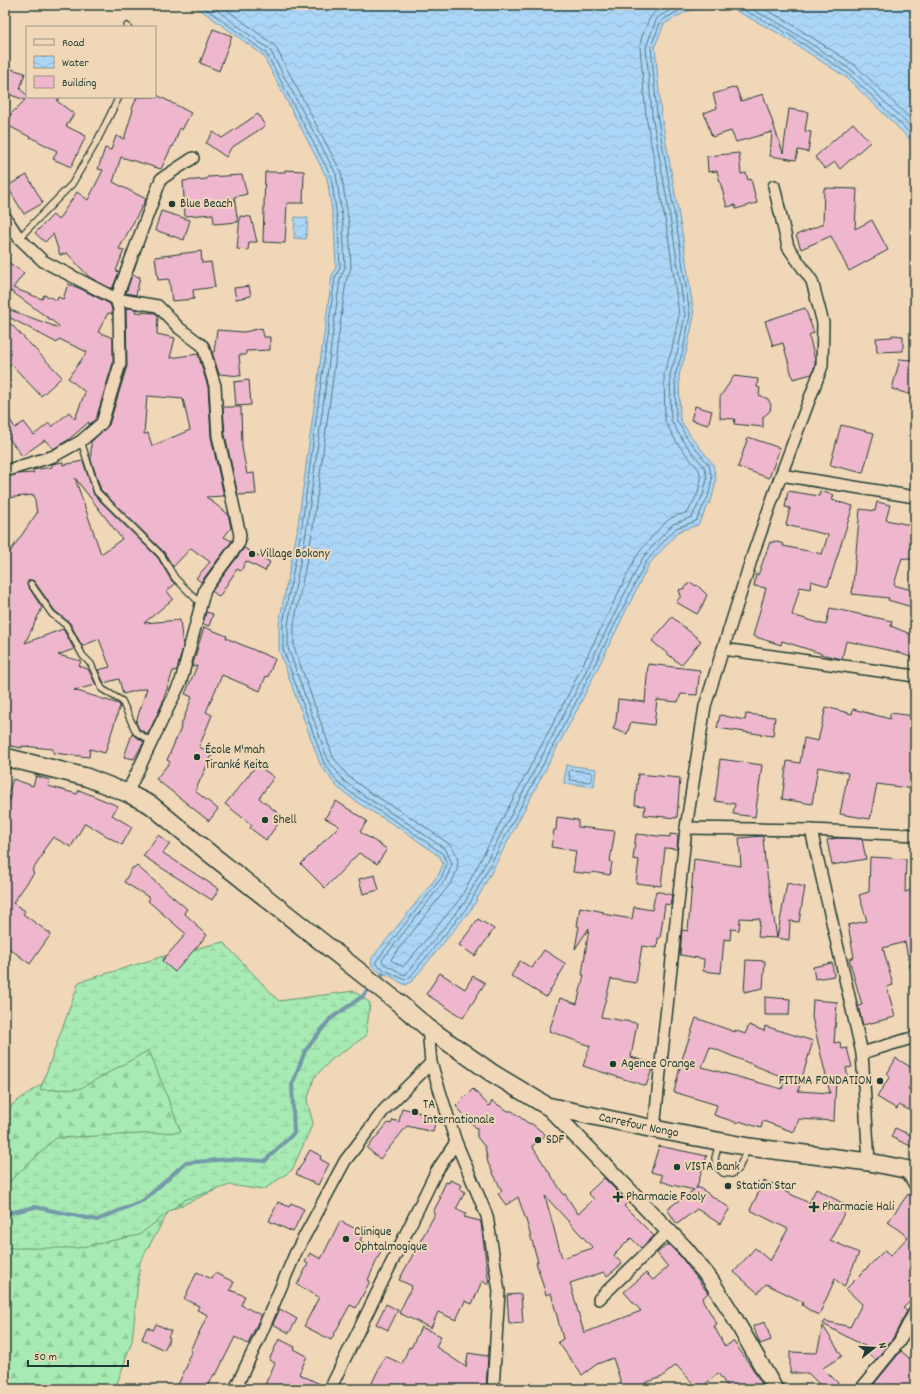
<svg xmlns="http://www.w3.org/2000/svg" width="920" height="1394" viewBox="0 0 920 1394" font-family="Dekko,sans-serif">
  <defs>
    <pattern id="forest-firs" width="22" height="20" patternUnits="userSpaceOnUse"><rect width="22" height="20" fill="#a8eab3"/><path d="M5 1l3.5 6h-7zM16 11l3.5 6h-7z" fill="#90ca9b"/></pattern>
    <pattern id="wetland-marsh" width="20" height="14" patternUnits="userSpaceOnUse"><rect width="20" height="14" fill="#a8eab3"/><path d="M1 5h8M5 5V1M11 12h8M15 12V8" fill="none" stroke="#90ca9b"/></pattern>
    <pattern id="water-waves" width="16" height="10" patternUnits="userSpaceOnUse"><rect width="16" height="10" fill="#acd6f7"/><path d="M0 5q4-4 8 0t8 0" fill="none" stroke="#94b9d4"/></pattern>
  </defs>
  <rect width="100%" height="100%" fill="#f0d7b8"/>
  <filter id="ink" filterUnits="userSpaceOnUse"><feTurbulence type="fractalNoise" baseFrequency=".025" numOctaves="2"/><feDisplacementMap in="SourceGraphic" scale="8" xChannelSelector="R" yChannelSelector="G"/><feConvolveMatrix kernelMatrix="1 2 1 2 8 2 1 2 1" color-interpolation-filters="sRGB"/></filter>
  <g filter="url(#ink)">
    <path fill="url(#forest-firs)" stroke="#649474" d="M124 1027 211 1039 240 1179 169 1211 140 1262 132 1341 115 1389H5V1118L13 1104Z"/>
    <path fill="url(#wetland-marsh)" stroke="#649474" d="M223 942 279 1001 354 991 370 1003 366 1036 332 1059 314 1078 307 1101 313 1123 292 1170 263 1190 230 1185 184 1200 139 1235 77 1248H5V1186L56 1138 181 1132 149 1050 79 1089 40 1090 79 982 161 957Z"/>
    <g fill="url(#water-waves)" stroke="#7499a9">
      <path d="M194 5H725L687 11 664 24 655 46 661 114 683 239 694 316 686 353 679 375 680 419 690 435 713 464 716 480 712 498 698 525 679 531 649 564 580 704 473 907 412 981 406 985C400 983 397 980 392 977 384 973 375 972 371 963L372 958 439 874 443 864 440 857 406 832 361 805 337 787 320 764 279 650V623L297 532 332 276 336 267 334 225 327 178 263 55Z"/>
      <path d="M725 5H915V144L847 78 778 33Z"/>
      <path d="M295 217 308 218 306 239 294 238Z"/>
      <path d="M566 765 596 769 594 787 564 783Z"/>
    </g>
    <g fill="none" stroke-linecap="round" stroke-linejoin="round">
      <g stroke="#577a82" stroke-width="1">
        <path d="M201 5 266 53 331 176 338 225 340 267 335 278 301 532 283 623V649L324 763 340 785 363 801 408 829 443 854 447 864 442 877 376 961V964L385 970 405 980 410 977 469 905 576 702 646 562 655 551 676 528 696 521 708 497 712 479 709 465 687 438 676 419 675 375 683 351 690 315 679 240 657 114 651 46 661 21 685 7 700 5"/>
        <path d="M210 5 270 50 336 174 343 224 345 267 340 279 306 533 288 624V648L328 760 344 781 366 797 411 825 446 850 452 864 446 879 382 960 383 963C389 967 397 970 404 975L406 974 465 902 572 699 642 559 651 548 673 524 692 517 703 495 707 479 705 468 683 441 671 420 670 374 678 350 685 315 674 240 652 115 646 47 657 18 679 5"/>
        <path d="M221 5 275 46 341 172 349 224 351 268 346 281 312 534 294 624V647L333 757 348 776 369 792 415 820 449 844C462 856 459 869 451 883L391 959 392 961 403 967 460 899 567 697 636 557C643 547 663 522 673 517 677 515 683 514 688 512L698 493 701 479 699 470 677 443 665 421 664 374 672 349 679 315 669 241 646 116 640 47C640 39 648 19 653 14 656 10 662 8 667 5"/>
        <path d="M734 5 780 29 850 75 915 138"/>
        <path d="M744 5 782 25 853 71 915 131"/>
        <path d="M757 5 785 20 856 66 915 123"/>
        <path d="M571 770 591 772 592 774 591 781 589 782 570 780 569 772Z"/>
      </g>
      <g stroke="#7499a9" stroke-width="4">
        <path d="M377 980 383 974"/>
        <path d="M5 1214 35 1207 97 1220 144 1200 185 1163 228 1159 265 1161 294 1133 292 1085 305 1051 330 1019 363 996 371 986"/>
      </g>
    </g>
    <g fill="#eeb7cd" stroke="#1f3d34" fill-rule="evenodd">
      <path d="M213 29 232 36 219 71 200 63Z"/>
      <path d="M11 69 25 73 20 89 27 95V97H60L57 101 74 114 66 126 86 136 71 167 53 159 57 151 5 124V120L25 100 5 93V85Z"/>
      <path d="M736 87 741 101 763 94 783 153 789 109 808 112 805 131 811 132 808 152 798 150 796 160 770 156 772 132 736 142 731 131 712 137 704 113 717 108 713 94Z"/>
      <path d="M157 95 191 113 182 130 180 128 173 147 172 146 161 169 121 157 113 182 146 199 119 249 124 250 116 271 119 272 112 289 89 277 67 253 60 255 53 234 45 242 35 233 53 215 58 220 77 192 88 200 103 170 98 169 105 148 111 150 116 136 124 139 133 110 132 109 137 97H156Z"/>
      <path d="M258 114 265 126 231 148 226 157 206 143 213 132 222 138Z"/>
      <path d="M853 123 870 142 840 169 835 162 825 169 815 157Z"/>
      <path d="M739 153 741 174 746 173 748 180 751 179 757 203 736 209 735 205 727 207 717 171 708 172 707 156Z"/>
      <path d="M285 170 304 171 303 203H287L285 243 263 242 265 172H285Z"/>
      <path d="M27 175 43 203 24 214 7 186Z"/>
      <path d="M242 175 247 194 234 197 238 222 214 224 213 214 185 216 183 181 207 179V177Z"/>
      <path d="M824 188 857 189 855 229 872 220 888 250 849 271 831 236 801 249 796 235 823 224Z"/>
      <path d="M161 211 190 220 184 240 155 230Z"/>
      <path d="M240 216 251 217 257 242H249L248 250 237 249Z"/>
      <path d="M201 251 202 263 211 262 215 287 193 290 194 299 172 301 169 279 158 280 155 257Z"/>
      <path d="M5 260 24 273 13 288 42 299 44 295 57 300 58 297 63 299 68 284 81 289 110 304 112 310V314L108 313 98 332 113 338V363L96 419 89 425V422L68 440 53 449 45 440 22 456 5 433V411L15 428 24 422 34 435 49 423 52 427 69 412 75 419 85 392 68 378 87 352 59 339 57 343 5 315V308L59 328V326L11 291 5 300Z"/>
      <path d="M132 275 140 277 136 295 126 293Z"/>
      <path d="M249 286 251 296 236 299 234 288Z"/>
      <path d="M126 308 136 309 135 312 155 313 158 316 157 334 175 338 170 358 198 354 208 387 211 437 224 496 206 497 228 514 231 528 224 537 232 541 201 582 196 578 210 562 191 548 173 567 164 552 101 490 91 460V442L109 425 127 366ZM147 396 183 399 190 430 152 446 148 433 144 434Z"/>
      <path d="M805 308 814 333 809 335 815 360V365L812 374 793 379 783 343 773 346 765 321Z"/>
      <path d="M5 318 62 377 41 396 12 365 5 367Z"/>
      <path d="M262 328 264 337H270V350L246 351V355H239L241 376 219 374 212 352H214L217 330 244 332Z"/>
      <path d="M892 335 903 336V351L877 352 876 338 892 337Z"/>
      <path d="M900 359 911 360 915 362V396L892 389Z"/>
      <path d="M734 376 758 379 757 387 760 388 759 395 768 399 771 405 770 411 763 417V427L734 424 735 419 720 418V397Z"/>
      <path d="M249 380 251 405 236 406 234 382Z"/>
      <path d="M695 406 712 411 708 425 691 420Z"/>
      <path d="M223 407H241L242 447 247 474 254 473 256 494 238 495 225 435Z"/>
      <path d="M841 425 874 433 863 473 830 465Z"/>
      <path d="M748 437 780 448 769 478 738 467Z"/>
      <path d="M83 461 94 495 158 558 171 580 175 584 167 591 173 599 144 623 180 620 183 647 177 670 173 671 162 704 148 734 139 729 136 722 147 688 123 694 119 679 104 683 98 670 110 667 99 639 82 646 70 623 55 611 34 581 31 580 28 581 27 584 28 586 42 608 25 643 63 629 74 649 58 655 81 661 79 666 88 669 96 685 74 690 119 704 120 706 105 753 90 749 89 757 53 753V749L22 746V748L5 745V559L37 513 34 495 5 498V478L18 474 34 473 32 470 52 467V464L63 462V465ZM75 478 122 539 101 554Z"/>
      <path d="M788 491 819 496 820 491 834 495 832 500 853 506 828 586 811 581 810 589 800 587 792 615 826 625 830 608 892 621 891 626 915 636V659L897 652 846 641 842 659 820 654V653L782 641 781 645 753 636 766 588 754 586 756 574 758 575 770 542 772 543 773 541 784 544 783 546 822 554 828 535 786 525 790 508 785 507Z"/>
      <path d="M877 502 890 505 886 520 915 526V560L902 558 894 585 915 591V608L888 600 889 598 852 594 860 509 875 511Z"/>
      <path d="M244 548 270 562 265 571 246 561 241 571 237 569 219 597 212 591Z"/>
      <path d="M690 582 696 586 697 585 707 595 702 606 697 614 676 602 681 596 679 590 685 588Z"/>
      <path d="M206 612 213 614 209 626 203 624Z"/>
      <path d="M672 617 701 641 681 665 652 641Z"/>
      <path d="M204 627 227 636 226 638 275 659 268 677 266 676 260 691 222 675 206 712 212 715 199 747 213 753 195 791 218 809 209 821 156 779 170 762 167 760 181 728H180L192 697 185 694 197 666 192 667Z"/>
      <path d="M648 664 700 670 697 695 681 694 678 702 657 700 654 725 631 722 627 734 613 729 616 721 618 699 645 702Z"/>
      <path d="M826 707 852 714 853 709 890 719V713L915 716V789L877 784 870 819 840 814 848 773 818 767 812 804 782 799 787 761 800 763 804 738 818 741Z"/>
      <path d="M746 714 775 717 773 736 717 728 720 715 745 720Z"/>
      <path d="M132 734 144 742 134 759 124 757Z"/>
      <path d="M720 759 762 765 755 817 733 814 735 804 715 801Z"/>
      <path d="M257 765 274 777 259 798 283 817 266 840 250 828 252 825 225 804Z"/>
      <path d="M638 774 680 778 677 818 644 815 645 806 635 805Z"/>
      <path d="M36 776 50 780 48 786 77 794 79 790 118 806 112 815 132 827 122 845 85 823 71 847 53 837 42 852 44 853 32 871 34 873 13 903 25 911 23 914 51 934 30 964 5 945V809L11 798 7 796 13 779 33 786Z"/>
      <path d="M336 801 367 821 360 832 387 849 377 864 359 853 325 888 301 864 339 826 325 818Z"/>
      <path d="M557 817 578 820V827L615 831 610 861 612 862 610 875 592 872 591 874 573 872 576 851 551 847 554 830H556Z"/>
      <path d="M636 834 670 837V834L678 835 677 849 665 848 661 886 636 883 639 860 633 859Z"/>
      <path d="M158 835 170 844 163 853 219 889 212 900 143 856Z"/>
      <path d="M763 836 765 861 777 938 758 937 760 919 740 918 739 930 731 929 730 940 724 939 721 973 703 971 704 959 680 955 682 930 688 931 694 859 741 866 739 838Z"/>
      <path d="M838 838 862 839 866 859 832 865 827 840Z"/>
      <path d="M870 857 906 859 905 892 915 889V967L910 968 905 942 883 948 893 985 887 987 895 1017 863 1025 858 1006 862 1005 849 959 854 957 848 925 867 921 859 895 869 892Z"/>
      <path d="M137 866 187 909 184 913 197 925 196 926 207 935 175 972 162 961 186 934 148 901 150 898 124 882 133 867 135 868Z"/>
      <path d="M375 875 379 890 363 894 359 879Z"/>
      <path d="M787 883 805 887 799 922 790 921 789 940 777 938Z"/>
      <path d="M656 891 672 895 670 905 665 904 660 938H658L657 948 642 946 636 983 611 979 601 1017 637 1023 631 1057 654 1064 646 1086 583 1066 590 1046 549 1031 560 998 577 1004 584 975H582L589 928 575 949 579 926H577L580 907 604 912 603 914 632 919 634 907 652 910Z"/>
      <path d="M478 919 494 929 475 956 459 945Z"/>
      <path d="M544 950 566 964 546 997 511 976 520 961 532 968Z"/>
      <path d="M746 960 765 961 763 988 744 992Z"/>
      <path d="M832 963 834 976 815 979 813 967Z"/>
      <path d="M440 973 465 989 473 976 485 983 463 1018 426 994Z"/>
      <path d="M765 997 790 999 789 1015H765Z"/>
      <path d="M813 1000 837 1002 834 1043 840 1042 842 1049 847 1048 852 1067 846 1068 848 1077 836 1080 834 1121 799 1119 794 1132 763 1121 761 1128 739 1121 738 1123 714 1115 717 1105 674 1092 682 1059 696 1018 735 1032V1030L745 1034 749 1025 764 1031 765 1026 813 1041 798 1091 830 1093 812 1017ZM710 1047 785 1078 782 1089 702 1067Z"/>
      <path d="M896 1058 915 1070V1078L908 1089 915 1093V1113L899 1105 897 1109 877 1097 890 1076 887 1074Z"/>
      <path d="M473 1089 489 1106 492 1101 508 1111H512L528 1123 532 1124 546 1135 532 1146 564 1195 565 1194 578 1214 594 1199 588 1193 604 1178 628 1202 624 1206 654 1236 641 1248 631 1238 614 1255 622 1264 607 1276 604 1272 570 1283 584 1333 641 1311 624 1292 646 1273 653 1280 668 1267 657 1253 668 1244 681 1257 708 1293 702 1299 717 1324 714 1326 725 1347 733 1341 751 1366 765 1389H729L718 1373 700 1389H698L676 1365 662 1377 645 1383 646 1386 636 1389H623L613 1358 597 1364 582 1375 558 1342 563 1339 551 1293 546 1295 536 1262H538L527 1223 518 1197 506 1205 498 1194 502 1191 488 1163 485 1147 477 1137V1129L456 1106ZM545 1196 593 1248 562 1258Z"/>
      <path d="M402 1108 436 1117 433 1132 407 1126 380 1159 367 1148 388 1123 391 1124 393 1120 399 1122Z"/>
      <path d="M895 1128 915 1137V1148L891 1137Z"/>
      <path d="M659 1146 707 1156 696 1189 698 1187 730 1208 720 1224 697 1209 677 1224 667 1209 694 1190 672 1185 661 1181 662 1175 651 1172Z"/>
      <path d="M310 1150 321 1156 320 1159 329 1164 318 1185 296 1174Z"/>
      <path d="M450 1180 462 1185 460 1189 465 1192 456 1209 466 1214 464 1217 480 1221 481 1223 489 1285 482 1281 472 1304 465 1301 456 1320 438 1312 431 1328 399 1313 412 1286 399 1280 434 1216V1213L433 1212 441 1197H439L446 1182 449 1183Z"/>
      <path d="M764 1181 771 1184V1183L785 1189 784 1191 809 1203 816 1189 848 1206 830 1240 859 1253 844 1287 835 1279 819 1315 812 1312 802 1305 803 1302 766 1284 758 1293 734 1272 755 1248 770 1261 788 1229 750 1210Z"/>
      <path d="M908 1194 915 1199V1276L909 1283 915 1289V1297L903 1308 907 1311 893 1338 876 1360 867 1353 870 1349 823 1324 825 1321 850 1327 862 1304 846 1289 885 1250 890 1256 908 1237 888 1222Z"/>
      <path d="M278 1202 289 1207 291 1203 304 1209 293 1232 269 1221Z"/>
      <path d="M340 1221 364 1233 360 1241 381 1251 368 1280 370 1281 356 1308 350 1305 331 1340 304 1326 319 1297 297 1285 308 1264 305 1262 310 1253 321 1259Z"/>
      <path d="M197 1272 212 1279 215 1273 234 1282 230 1290 245 1296 241 1305 261 1315 248 1344 235 1337 216 1375 214 1374 207 1389H176L189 1361 187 1360 192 1351 190 1350 208 1315 197 1310 199 1306 184 1299Z"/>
      <path d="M521 1294 523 1323 509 1324 507 1295Z"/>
      <path d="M386 1304 398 1310 388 1330 376 1324Z"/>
      <path d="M280 1309 297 1319 289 1333 273 1324Z"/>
      <path d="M765 1322 771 1340 760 1344 753 1326Z"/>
      <path d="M156 1324 171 1331 168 1337 170 1338 164 1350 142 1339 147 1327 153 1330Z"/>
      <path d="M823 1326 842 1356 823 1368 844 1389H824L808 1373H790V1352L817 1353Z"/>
      <path d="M421 1327 441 1336 436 1347 466 1367 468 1353 488 1356 486 1389H464L448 1386 446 1389H369L385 1356 402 1364 409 1347 411 1348Z"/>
      <path d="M279 1339 295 1347 294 1349 307 1356 299 1374 324 1386 323 1389H263L275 1363 269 1360Z"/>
      <path d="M901 1351 915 1363V1385L911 1389H880L874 1384Z"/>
    </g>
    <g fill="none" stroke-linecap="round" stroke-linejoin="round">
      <g stroke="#1f3d34" stroke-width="8">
        <g id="lane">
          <path d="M127 26 128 27"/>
          <path d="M19 238 72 184 95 145 119 97"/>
          <path d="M81 441 97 492 161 555 175 578 201 604"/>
          <path d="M31 584 52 614 66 625 83 656 91 664 102 689 122 701 136 732 152 742"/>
          <path d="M719 1143 715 1158 716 1166 723 1173 732 1174 739 1168 747 1149"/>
        </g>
      </g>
      <g stroke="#1f3d34" stroke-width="14">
        <g id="street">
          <path d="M5 217 19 238 43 261 116 299 158 306 179 328 203 346 215 386 218 436 240 535 239 543 205 589 181 681 127 793"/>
          <path d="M5 471 54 456 81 441 102 423 120 364 119 309 116 299 161 179 193 158"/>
          <path d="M781 475 915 497"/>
          <path d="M723 649 915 676"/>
          <path d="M686 828 811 830 915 835"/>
          <path d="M811 830 862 1053 869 1162"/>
          <path d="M428 1028 431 1063 456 1142 487 1216 499 1291 493 1389"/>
          <path d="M862 1053 915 1037"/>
          <path d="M654 1129 686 828 705 706 753 554 781 475 822 366 823 323 812 281 788 247 774 186"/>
          <path d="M905 1169 915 1185"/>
          <path d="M599 1299 669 1231"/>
          <path d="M235 1389 257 1343 296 1252 345 1161 384 1110 431 1063"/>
          <path d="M330 1389 436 1172 456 1142"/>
          <path d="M861 1389 899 1342 915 1311"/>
        </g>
      </g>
      <g stroke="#1f3d34" stroke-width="18">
        <path id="secondary" d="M547 1106 685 1248 710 1279 731 1312 775 1389"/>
      </g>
      <g stroke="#1f3d34" stroke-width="20">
        <g id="primary">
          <path id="s1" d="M5 757 86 777 127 793 151 805 208 852 394 999 428 1028 492 1073 547 1106 654 1129 749 1147 869 1162 915 1171"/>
        </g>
      </g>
      <use href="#lane" stroke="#f0d7b8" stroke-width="5.5"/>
      <use href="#street" stroke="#f0d7b8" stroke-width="11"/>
      <use href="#secondary" stroke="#f0d7b8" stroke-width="15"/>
      <use href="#primary" stroke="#f0d7b8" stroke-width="17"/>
    </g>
  </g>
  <g fill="#1f3d34" stroke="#f0d7b8" stroke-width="1.5">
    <circle cx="172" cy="204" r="4"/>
    <circle cx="252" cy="554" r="4"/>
    <circle cx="197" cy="757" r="4"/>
    <circle cx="265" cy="820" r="4"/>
    <circle cx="613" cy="1064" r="4"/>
    <circle cx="880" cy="1081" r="4"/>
    <circle cx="415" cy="1112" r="4"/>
    <circle cx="538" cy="1140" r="4"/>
    <circle cx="677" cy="1167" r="4"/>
    <circle cx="728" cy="1186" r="4"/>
    <path d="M616 1191h4v4h4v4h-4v4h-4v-4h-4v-4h4z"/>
    <path d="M812 1201h4v4h4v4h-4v4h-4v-4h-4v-4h4z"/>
    <circle cx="346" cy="1239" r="4"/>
  </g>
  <g text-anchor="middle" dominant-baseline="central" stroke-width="4" stroke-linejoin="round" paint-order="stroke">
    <g font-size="13" fill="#1f3d34" stroke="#f0d7b8" text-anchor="start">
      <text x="180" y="204">Blue Beach</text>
      <text x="260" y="554">Village Bokony</text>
      <text x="205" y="750">École M'mah<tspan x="205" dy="15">Tiranké Keita</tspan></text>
      <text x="273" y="820">Shell</text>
      <text x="621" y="1064">Agence Orange</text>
      <text x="872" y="1081" text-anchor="end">FITIMA FONDATION</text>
      <text x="423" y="1105">TA<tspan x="423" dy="15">Internationale</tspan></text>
      <text x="546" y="1140">SDF</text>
      <text x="685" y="1167">VISTA Bank</text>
      <text x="736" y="1186">Station Star</text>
      <text x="626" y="1197">Pharmacie Fooly</text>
      <text x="822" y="1207">Pharmacie Hali</text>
      <text x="354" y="1232">Clinique<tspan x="354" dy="15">Ophtalmogique</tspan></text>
    </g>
    <g font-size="13" fill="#1f3d34" stroke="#f0d7b8">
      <text stroke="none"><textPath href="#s1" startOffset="746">Carrefour Nongo</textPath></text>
    </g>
  </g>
  <rect width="920" height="1394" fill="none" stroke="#f0d7b8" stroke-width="20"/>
  <rect x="10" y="10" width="900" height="1374" fill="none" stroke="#1f3d34" stroke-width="1.5" filter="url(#ink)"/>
  <rect x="26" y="26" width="130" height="72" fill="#f0d7b8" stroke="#9c9983"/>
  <rect x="34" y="39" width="20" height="6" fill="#f0d7b8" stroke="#9c9983"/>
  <text x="62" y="46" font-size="12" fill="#1f3d34">Road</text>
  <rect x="34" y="56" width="20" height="12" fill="url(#water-waves)" stroke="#9c9983"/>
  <text x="62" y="66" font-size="12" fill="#1f3d34">Water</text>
  <rect x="34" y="76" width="20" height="12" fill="#eeb7cd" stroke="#9c9983"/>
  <text x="62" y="86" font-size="12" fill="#1f3d34">Building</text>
  <g transform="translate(874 1348) rotate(73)" stroke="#f0d7b8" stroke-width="3" paint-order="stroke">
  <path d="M0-3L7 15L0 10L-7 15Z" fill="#1f3d34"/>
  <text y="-6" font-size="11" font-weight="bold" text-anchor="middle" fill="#1f3d34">N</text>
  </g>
  <path d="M28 1360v6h100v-6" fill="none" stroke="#1f3d34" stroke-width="2"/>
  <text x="34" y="1360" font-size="12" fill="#1f3d34" stroke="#f0d7b8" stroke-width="3" paint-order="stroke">50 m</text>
</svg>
